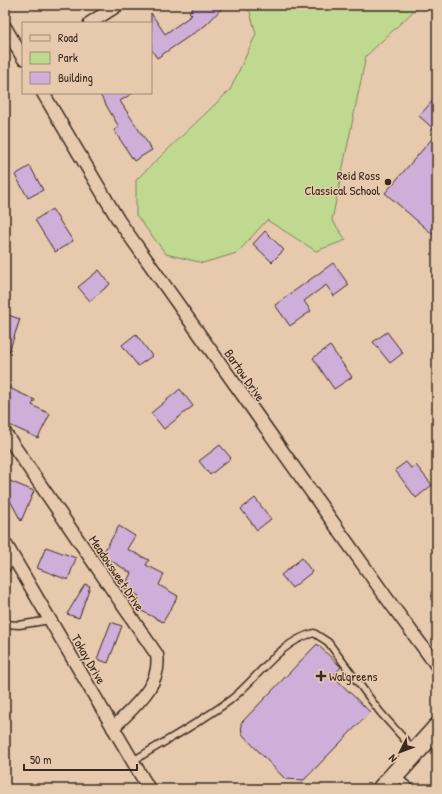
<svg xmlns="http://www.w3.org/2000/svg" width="442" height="794" viewBox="0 0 442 794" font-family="'Patrick Hand',sans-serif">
  <rect width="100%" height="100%" fill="#e7caae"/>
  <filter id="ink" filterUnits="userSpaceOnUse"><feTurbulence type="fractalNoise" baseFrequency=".025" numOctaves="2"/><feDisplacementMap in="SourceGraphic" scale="8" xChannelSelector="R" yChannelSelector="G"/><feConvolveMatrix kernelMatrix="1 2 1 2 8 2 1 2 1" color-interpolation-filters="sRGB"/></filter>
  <g filter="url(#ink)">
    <path fill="#bfd990" stroke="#7d8257" d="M243 5H420L366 56 332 220 346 240 316 251 267 220 237 253 203 263 166 254 136 215V180L230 90 256 34 250 12Z"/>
    <g fill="#cfaed9" stroke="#3b2a1e">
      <path d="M196 5H225L206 25 157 58 151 49V13L165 34 192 15 189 12Z"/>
      <path d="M99 93H133L120 101 152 150 134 161 114 130 119 127Z"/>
      <path d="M437 96V132L419 116Z"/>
      <path d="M437 133V238L385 193Z"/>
      <path d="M30 166 43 190 28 198 15 175Z"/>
      <path d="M52 209 73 241 55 252 35 220Z"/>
      <path d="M265 231 284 250 272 262 253 244Z"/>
      <path d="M333 263 349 285 334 296 326 285 304 301 311 311 290 326 275 305Z"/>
      <path d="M99 270 110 284 90 301 78 287Z"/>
      <path d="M8 315 20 319 7 358 5 357V323Z"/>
      <path d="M387 332 403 353 390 363 373 342Z"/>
      <path d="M136 334 152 356 138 366 122 345Z"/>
      <path d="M330 346 352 377 334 389 313 358Z"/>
      <path d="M5 386 35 400 32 405 50 414 38 438 5 423Z"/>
      <path d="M180 389 193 406 164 429 151 413Z"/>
      <path d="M220 445 231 458 210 475 199 461Z"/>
      <path d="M406 462 411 468 416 465 432 485 416 498 395 470Z"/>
      <path d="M5 479 34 491 21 521 5 491Z"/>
      <path d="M255 498 271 519 257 530 241 509Z"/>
      <path d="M119 526 135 536 127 549 149 560 146 565 164 574 159 585 178 596 163 622 134 607 139 596 124 588 131 573 102 555Z"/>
      <path d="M46 547 76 558 68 580 37 568Z"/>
      <path d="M302 558 312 572 292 588 281 575Z"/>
      <path d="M85 584 90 586 79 618 67 614Z"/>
      <path d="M111 622 122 626 108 663 97 659Z"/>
      <path d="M317 644 341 667 333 676 370 712 304 780 285 779 242 734 241 723Z"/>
    </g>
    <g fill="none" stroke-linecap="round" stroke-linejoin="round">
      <g stroke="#3b2a1e" stroke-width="9">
        <g id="lane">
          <path d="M5 570 14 559"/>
          <path d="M5 624 19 625 50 620"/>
          <path d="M133 761C165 741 199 723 229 701 257 680 278 642 314 633L328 642 380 712 414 750"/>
          <path d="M396 776 412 789"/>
        </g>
      </g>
      <g stroke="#3b2a1e" stroke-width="15">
        <g id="street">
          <path d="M90 23 118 5"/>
          <path d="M5 27 23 58"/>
          <path d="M43 93 119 221 391 604 437 666"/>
          <path d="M5 433 157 655C162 686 132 708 113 728"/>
          <path d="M5 543 149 789"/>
        </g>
      </g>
      <g stroke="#3b2a1e" stroke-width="22">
        <path id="primary" d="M382 789 437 728"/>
      </g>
      <use href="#lane" stroke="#e7caae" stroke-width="6"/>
      <use href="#street" stroke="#e7caae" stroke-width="12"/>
      <use href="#primary" stroke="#e7caae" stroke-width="19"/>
    </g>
  </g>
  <g fill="#3b2a1e" stroke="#e7caae" stroke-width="1.5">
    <circle cx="388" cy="182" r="4"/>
    <path d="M319 670h4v4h4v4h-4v4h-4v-4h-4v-4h4z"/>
  </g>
  <g text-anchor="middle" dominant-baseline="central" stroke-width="3" stroke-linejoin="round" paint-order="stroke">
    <g font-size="13" fill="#3b2a1e" stroke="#e7caae" text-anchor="end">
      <text x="380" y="175">Reid Ross<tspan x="380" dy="15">Classical School</tspan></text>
      <text x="329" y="676" text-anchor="start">Walgreens</text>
    </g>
    <g font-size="13" fill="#3b2a1e" stroke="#e7caae">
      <text transform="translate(245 375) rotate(55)">Bartow Drive</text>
      <text transform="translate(117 573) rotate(56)">Meadowsweet Drive</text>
      <text transform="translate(89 659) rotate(60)">Tokay Drive</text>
    </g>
  </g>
  <rect width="442" height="794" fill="none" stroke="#e7caae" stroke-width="20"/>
  <rect x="10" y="10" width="422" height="774" fill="none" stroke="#3b2a1e" stroke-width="1.5" filter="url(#ink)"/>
  <rect x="22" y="22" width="130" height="72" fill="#e7caae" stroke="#a28a74"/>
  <rect x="30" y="35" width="20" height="6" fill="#e7caae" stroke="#a28a74"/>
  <text x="58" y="42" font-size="12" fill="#3b2a1e">Road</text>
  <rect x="30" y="52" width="20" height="12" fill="#bfd990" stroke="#a28a74"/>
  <text x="58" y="62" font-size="12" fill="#3b2a1e">Park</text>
  <rect x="30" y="72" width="20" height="12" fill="#cfaed9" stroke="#a28a74"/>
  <text x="58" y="82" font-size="12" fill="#3b2a1e">Building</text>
  <g transform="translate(400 752) rotate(228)" stroke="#e7caae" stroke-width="3" paint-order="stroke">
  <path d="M0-3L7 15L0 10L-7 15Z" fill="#3b2a1e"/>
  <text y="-6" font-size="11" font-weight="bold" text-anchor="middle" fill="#3b2a1e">N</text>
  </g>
  <path d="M24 764v6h113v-6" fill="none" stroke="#3b2a1e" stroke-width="2"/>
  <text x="30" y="764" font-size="12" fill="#3b2a1e" stroke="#e7caae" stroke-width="3" paint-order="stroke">50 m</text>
</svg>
